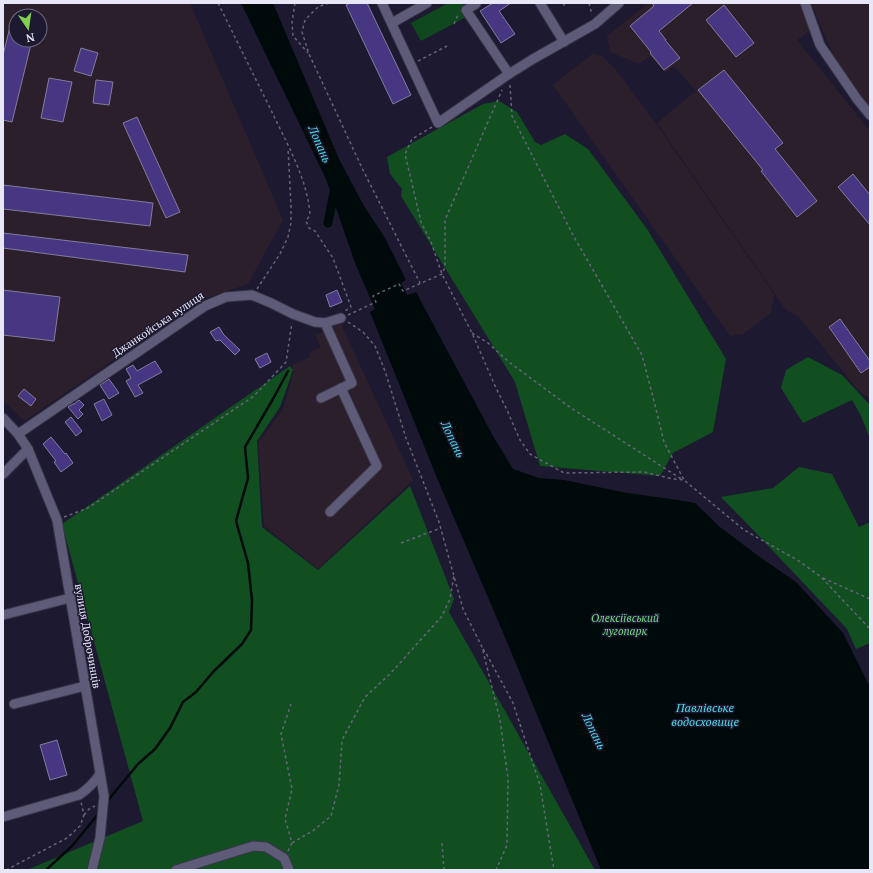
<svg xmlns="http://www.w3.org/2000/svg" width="873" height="873" viewBox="0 0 873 873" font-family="'PT Serif',serif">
  <rect width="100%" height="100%" fill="#1d1931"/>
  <g fill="#2c1f2c" fill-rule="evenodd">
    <path d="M3 3H190L283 220 248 284 203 299 24 421 3 400ZM16 16H40V40H16Z"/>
    <path d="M649 3H799L810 31 797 40 870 131V399L857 389 798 316 786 310 657 123 696 91 674 66 665 73 650 56 639 64 610 52 607 36Z"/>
    <path d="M811 3H867L870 6V110L857 94 835 59Z"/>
    <path d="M592 54 602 56 617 71 659 128 774 294 771 313 743 334 730 336 553 85Z"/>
    <path d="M341 324 413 480 318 569 264 526 258 443 283 409 294 371 292 365 310 357 309 353 321 347 315 335Z"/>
  </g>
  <path fill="#0f481e" d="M448 3H463L470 15 421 41 411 23Z"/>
  <g fill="#114f21">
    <path d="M499 101 517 112 535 142 541 145 565 134 588 149 647 229 726 359 713 432 673 453 660 476 540 466 515 382 401 196 402 189 390 174 387 157 483 104Z"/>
    <path d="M808 357 842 375 870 405V438L860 414 852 400 803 423 781 388 786 370Z"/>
    <path d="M290 366 293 370 280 407 257 441 262 527 318 570 410 486 454 599 449 612 595 870H27L143 821 62 524Z"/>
    <path d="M799 467 832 474 859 527 870 522V643L856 649 847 629 759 536 721 497 773 488Z"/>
  </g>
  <path fill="#000a0b" d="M241 3H273L339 159 364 206 385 238 406 280 401 283 407 295 416 292 493 436 513 469 539 478 564 480 627 493 678 500 695 503 720 527 757 555 796 582 843 633 870 687V870H601L507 642 437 478 370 312 375 309 355 263 326 179Z"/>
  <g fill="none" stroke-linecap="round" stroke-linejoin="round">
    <g stroke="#000a0b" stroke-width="2.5">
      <path d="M109 799 138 764 155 749 170 728 183 702 196 692 214 671 242 644 251 630 252 600 248 563 236 521 248 478 245 447 273 399 288 371"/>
      <path d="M46 870 72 846 99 813"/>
    </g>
    <path stroke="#000a0b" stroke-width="9" d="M328 223 335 187"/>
  </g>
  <g fill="#473782" stroke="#807d9c">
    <path d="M350 3H367L411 95 393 104 346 5Z"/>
    <path d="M493 3H511L499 11 515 34 501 43 480 11Z"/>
    <path d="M652 3H693L659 31 666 40H665L680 58 664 70 650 53 651 52 630 26 654 6Z"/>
    <path d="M724 5 754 43 736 57 706 20Z"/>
    <path d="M10 27 16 28V40H32L12 122 3 120V55Z"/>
    <path d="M81 48 98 53 91 76 74 71Z"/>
    <path d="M724 70 783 143 775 149 817 201 797 217 761 171 763 170 698 90Z"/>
    <path d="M49 78 72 82 63 122 41 118Z"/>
    <path d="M96 80 113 82 109 105 93 103Z"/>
    <path d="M137 117 180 212 166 218 123 123Z"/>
    <path d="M853 174 870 195V225L838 187Z"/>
    <path d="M3 185 153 203 150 226 3 209Z"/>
    <path d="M3 233 188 255 185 272 3 248Z"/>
    <path d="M3 290 60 297 54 341 3 335Z"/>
    <path d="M337 290 342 302 330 307 326 295Z"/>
    <path d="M840 319 870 361V367L861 373 829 327Z"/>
    <path d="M219 327 224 335 240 350 235 355 220 340 216 341 210 332Z"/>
    <path d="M267 353 271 362 260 368 255 359Z"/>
    <path d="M155 361 162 372 138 385 143 393 135 397 126 381 131 378 126 369 133 365 137 371Z"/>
    <path d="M109 379 119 393 109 399 100 385Z"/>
    <path d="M24 389 36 399 31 406 18 396Z"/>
    <path d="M104 399 112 415 102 421 94 404Z"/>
    <path d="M79 400 84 405 79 410 83 414 78 419 68 407 73 404H74Z"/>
    <path d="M71 417 82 431 76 436 65 422Z"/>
    <path d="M51 437 65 454 66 453 73 463 61 472 54 462 56 461 43 444Z"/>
    <path d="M57 740 67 775 50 780 40 745Z"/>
  </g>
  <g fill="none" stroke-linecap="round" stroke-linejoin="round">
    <g stroke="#393649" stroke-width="11">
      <g id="minor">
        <path d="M382 3 438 123 509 74 533 59 595 24 619 3"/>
        <path d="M540 3 564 42"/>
        <path d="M805 3 820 45 857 99 870 115"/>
        <path d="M476 4 466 10 509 74"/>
        <path d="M392 23 427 3"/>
        <path d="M321 398 352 383 325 323"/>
        <path d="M3 418 18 434 28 449 57 520 104 796 100 838 92 870"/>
        <path d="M18 434 205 306 226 297 252 295 271 303 293 314 315 322 325 323 341 318"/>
        <path d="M3 474 28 449"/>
        <path d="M330 512 377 466 341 388"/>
        <path d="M3 615 70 598"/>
        <path d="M14 704 85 686"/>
        <path d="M3 817 79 795C88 789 94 783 100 774"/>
        <path d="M176 870 253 846 266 847 284 858 289 870"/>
      </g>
    </g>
    <g stroke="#676479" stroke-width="1.5" stroke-dasharray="3 3" stroke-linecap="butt">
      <path d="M218 3C236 39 253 74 271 110 286 142 308 180 310 215L306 221 309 228 315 231 333 258 351 307 345 311"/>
      <path d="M295 3 292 22 293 36 308 53"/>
      <path d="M329 3 318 7 305 20 302 32 309 54 363 170 420 283"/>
      <path d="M563 3 566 8"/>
      <path d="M589 3 592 15"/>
      <path d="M454 24 458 15"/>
      <path d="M418 61 447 46"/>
      <path d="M510 85 512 116 574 237 642 355 652 393 664 442 684 480"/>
      <path d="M432 127 412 139 405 154 421 222 431 242 442 274 472 333 496 388 507 410 520 440 530 454 564 473 644 472 673 479 684 480 744 530 799 561 821 577 870 629"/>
      <path d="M257 289 280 254 288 237 291 223V206L288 148"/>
      <path d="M348 315 376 302 373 296 399 284 403 291 442 274 445 267V220L502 90"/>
      <path d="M348 322 363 332 375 346 385 371 406 438 439 522 463 609 482 647 500 720 508 779 507 845 496 870"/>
      <path d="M472 333 488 343 509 362 571 408 683 480"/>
      <path d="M64 517 88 508 254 396 286 362 292 323"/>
      <path d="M401 543 441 528"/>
      <path d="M823 578 870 599"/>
      <path d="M483 649 487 655 513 703 540 785 554 870"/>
      <path d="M84 815 89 809 95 806"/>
      <path d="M292 843 314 830 331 816 339 785 342 740 365 697 390 674 442 616 450 599 454 575"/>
      <path d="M442 843 444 870"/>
      <path d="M288 851 292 843 285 819 292 789 281 734 291 704"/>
      <path d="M6 870 67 838 80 826 84 815 81 802"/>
    </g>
    <use href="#minor" stroke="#5e5b78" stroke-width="9"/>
  </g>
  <g text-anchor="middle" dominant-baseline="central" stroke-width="3" stroke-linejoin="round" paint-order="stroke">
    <g font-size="11" fill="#e8e7f8" stroke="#1d1931">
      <text transform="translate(158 324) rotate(-34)">Джанкойська вулиця</text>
      <text transform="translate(88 636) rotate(80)">вулиця Доброчинців</text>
    </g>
    <g font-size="11" font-style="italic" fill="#73d985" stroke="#1d1931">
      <text x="625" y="618">Олексіївський<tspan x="625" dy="13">лугопарк</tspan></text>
    </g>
    <g font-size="12" font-style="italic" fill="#4bdbe7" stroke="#1d1931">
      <text transform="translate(320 144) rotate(66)">Лопань</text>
      <text transform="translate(453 439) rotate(64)">Лопань</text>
      <text x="705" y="707">Павлівське<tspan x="705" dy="14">водосховище</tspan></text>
      <text transform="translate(594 731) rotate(64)">Лопань</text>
    </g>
  </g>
  <rect width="873" height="873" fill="none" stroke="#e8e7f8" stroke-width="8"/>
  <g transform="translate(28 28) rotate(167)"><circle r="19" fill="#1d1931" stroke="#6e6b81"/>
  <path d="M0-3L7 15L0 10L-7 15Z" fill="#82d04f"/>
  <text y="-6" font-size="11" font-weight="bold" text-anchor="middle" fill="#e8e7f8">N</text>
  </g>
</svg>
